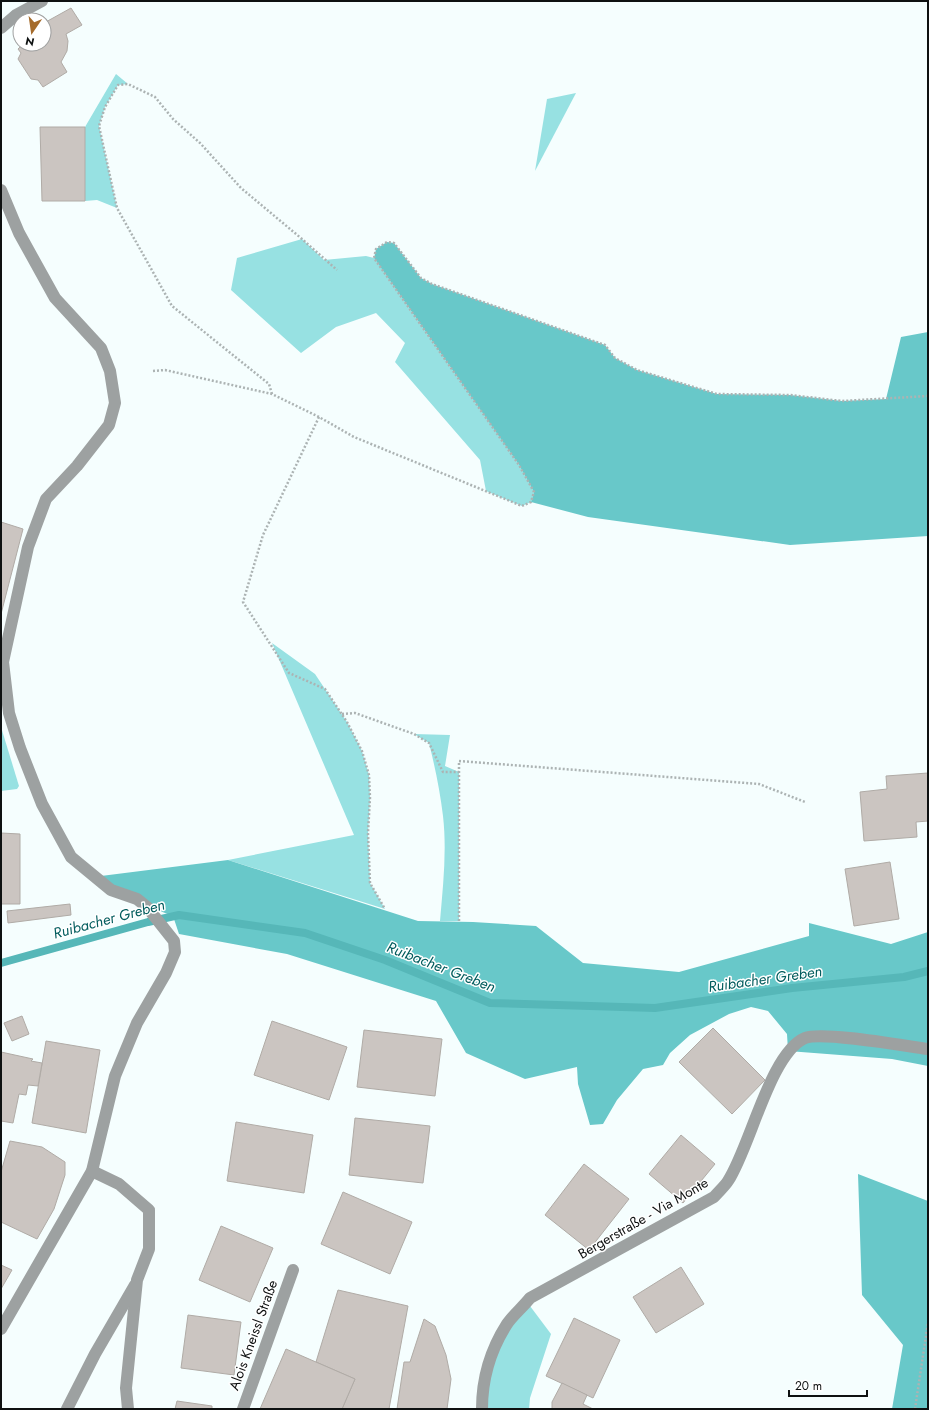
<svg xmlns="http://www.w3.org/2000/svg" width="929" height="1410" viewBox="0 0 929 1410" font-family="Jost,sans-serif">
  <rect width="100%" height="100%" fill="#f5fefe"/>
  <g fill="#97e1e2">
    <path d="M116 74 128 84 118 85 105 107 99 126 117 208 97 200 85 201V127Z"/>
    <path d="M576 93 535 171 547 99Z"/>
    <path d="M302 239 324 260 366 256 374 258 519 465 534 492 531 502 522 506 486 491 480 460 395 362 405 343 376 313 336 327 301 353 231 290 237 258Z"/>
    <path d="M272 643 315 674 347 722 362 751 369 775 370 798 368 833 370 883 385 909 228 860 354 835Z"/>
    <path d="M1 727 19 786 17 789 1 791Z"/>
    <path d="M414 734 450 735 445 766 459 772V921H440C443 886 447 851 443 816 440 791 435 767 429 743Z"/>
    <path d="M527 1302 551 1334 530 1398 529 1409H482L494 1350Z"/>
  </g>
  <g fill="#68c8c9">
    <path d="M387 242 394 243 421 278 432 284 605 345 615 358 637 370 717 394 790 395 842 401 886 399 901 337 928 332V536L790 545 588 517 531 502 534 492 519 465 374 258 376 249Z"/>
    <path d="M228 860 418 921 473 922 536 926 583 963 679 972 809 936V923L891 944 928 932V1066L892 1059 788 1051 787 1034 768 1011 751 1007 729 1014 690 1035 670 1053 663 1065 643 1069 617 1100 603 1124 590 1125 578 1084 577 1067 525 1079 466 1053 436 1001 287 954 179 934 173 916 152 908 93 877Z"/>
    <path d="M858 1174 928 1201V1409H892L903 1345 862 1295Z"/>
  </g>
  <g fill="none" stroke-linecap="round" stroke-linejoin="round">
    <path stroke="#56b7b8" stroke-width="8" d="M1 963 148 922 179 915 305 933 385 960 490 1003 655 1008 792 988 904 977 928 971"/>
  </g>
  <g fill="#cbc5c1" stroke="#b0aba6">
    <path d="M71 8 82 25 66 34 68 41 67 51 61 62 67 72 43 87 38 80 31 79 18 59 21 53 18 49 23 44H44V23Z"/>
    <path d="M40 127H85V201H42Z"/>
    <path d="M1 522 23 529 1 614Z"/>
    <path d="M928 773V821L916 822 917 837 864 841 860 792 887 789 886 776Z"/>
    <path d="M1 833 20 834V904H1Z"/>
    <path d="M890 862 899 919 854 926 845 869Z"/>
    <path d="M70 904 71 915 8 923 7 911Z"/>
    <path d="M22 1016 29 1034 12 1041 4 1023Z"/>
    <path d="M272 1021 347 1047 329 1100 254 1075Z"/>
    <path d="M713 1028 765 1080 732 1114 679 1062Z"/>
    <path d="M364 1030 442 1039 435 1096 357 1087Z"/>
    <path d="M46 1041 100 1050 86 1133 32 1123Z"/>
    <path d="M1 1052 33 1059 31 1061 42 1063 38 1086 28 1085 26 1095 19 1094 13 1123 1 1121Z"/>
    <path d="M355 1118 430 1126 423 1183 349 1175Z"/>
    <path d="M236 1122 313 1135 304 1193 227 1181Z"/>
    <path d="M681 1135 715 1164 683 1203 649 1174Z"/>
    <path d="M10 1141 42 1147 65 1162V1175L54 1209 37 1239 1 1222V1172Z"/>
    <path d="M584 1164 629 1199 589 1250 545 1215Z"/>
    <path d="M343 1192 412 1222 390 1274 321 1244Z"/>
    <path d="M221 1226 273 1248 250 1302 199 1280Z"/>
    <path d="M1 1265 12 1270 1 1289Z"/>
    <path d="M681 1267 704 1304 656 1333 633 1297Z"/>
    <path d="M338 1290 408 1306 389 1409H342L355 1379 316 1362Z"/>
    <path d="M188 1315 241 1322 234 1375 181 1368Z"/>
    <path d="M574 1318 620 1340 593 1398 546 1376Z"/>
    <path d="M424 1319 435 1326 446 1355 451 1379 447 1409H397L404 1362H410Z"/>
    <path d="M286 1349 355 1379 342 1409H260Z"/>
    <path d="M562 1383 587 1395 583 1404 593 1409H552V1402Z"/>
    <path d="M177 1401 212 1406V1409H175Z"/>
  </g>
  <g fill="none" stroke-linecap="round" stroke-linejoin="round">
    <g stroke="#acb3b3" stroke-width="2.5" stroke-dasharray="2 2" stroke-linecap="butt">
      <path d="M153 371 165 370 272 394 319 417 354 437 522 506 531 502 534 492 519 465 374 258 376 249 387 242 394 243 421 278 432 284 605 345 615 358 637 370 717 394 790 395 842 401 928 396"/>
      <path d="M272 394 269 384 172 306 117 208 99 126 105 107 118 85 128 84 155 97 173 119 200 143 241 188 302 239 337 270"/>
      <path d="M319 417 263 535 243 602 289 673 325 689 347 722 362 751 369 775 370 798 368 833 370 883 385 909"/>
      <path d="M342 714 355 713 414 734 429 743 443 772H459"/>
      <path d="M459 921V761L759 784 805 802"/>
      <path d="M915 1409 928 1322"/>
    </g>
    <g stroke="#9da1a1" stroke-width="12">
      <path d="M1 28 16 15 42 1"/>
      <path d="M1 190 19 233 55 298 101 348 110 371 115 403 109 425 77 466 46 499 28 547 3 662 9 713 20 748 42 804 71 857 111 890 137 899 147 907 174 941 175 952 166 973 137 1023 115 1076 92 1171 1 1329"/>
      <path d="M92 1171 119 1184 149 1210V1249L137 1280 126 1388 128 1409"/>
      <path d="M67 1409 95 1354 135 1285"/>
      <path d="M243 1409 293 1270"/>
      <path d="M482 1409C482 1379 491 1349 507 1324 513 1315 523 1307 530 1298L714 1197C719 1191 725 1186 728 1181 750 1148 770 1053 805 1038 822 1031 905 1046 928 1049"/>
    </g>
  </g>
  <g text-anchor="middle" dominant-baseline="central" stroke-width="3" stroke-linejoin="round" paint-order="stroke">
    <g font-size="14" fill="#0e1111" stroke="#fff">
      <text transform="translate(643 1218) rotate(-30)">Bergerstraße - Via Monte</text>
      <text transform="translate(253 1335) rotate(-70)">Alois Kneissl Straße</text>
    </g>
    <g font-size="15" font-style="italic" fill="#025c5d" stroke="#fff">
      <text transform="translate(109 919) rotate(-15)">Ruibacher Greben</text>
      <text transform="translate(441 967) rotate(21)">Ruibacher Greben</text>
      <text transform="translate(765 979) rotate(-8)">Ruibacher Greben</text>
    </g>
  </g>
  <rect width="929" height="1410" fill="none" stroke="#0e1111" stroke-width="4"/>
  <g transform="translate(32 32) rotate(193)"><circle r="19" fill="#ffffff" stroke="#9fa0a0"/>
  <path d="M0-3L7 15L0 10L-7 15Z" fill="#a56b2b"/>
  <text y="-6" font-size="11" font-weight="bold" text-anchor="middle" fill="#0e1111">N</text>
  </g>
  <path d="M789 1390v6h78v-6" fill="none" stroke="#0e1111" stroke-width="2"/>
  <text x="795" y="1390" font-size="12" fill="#0e1111" stroke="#ffffff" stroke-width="3" paint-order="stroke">20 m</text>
</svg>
